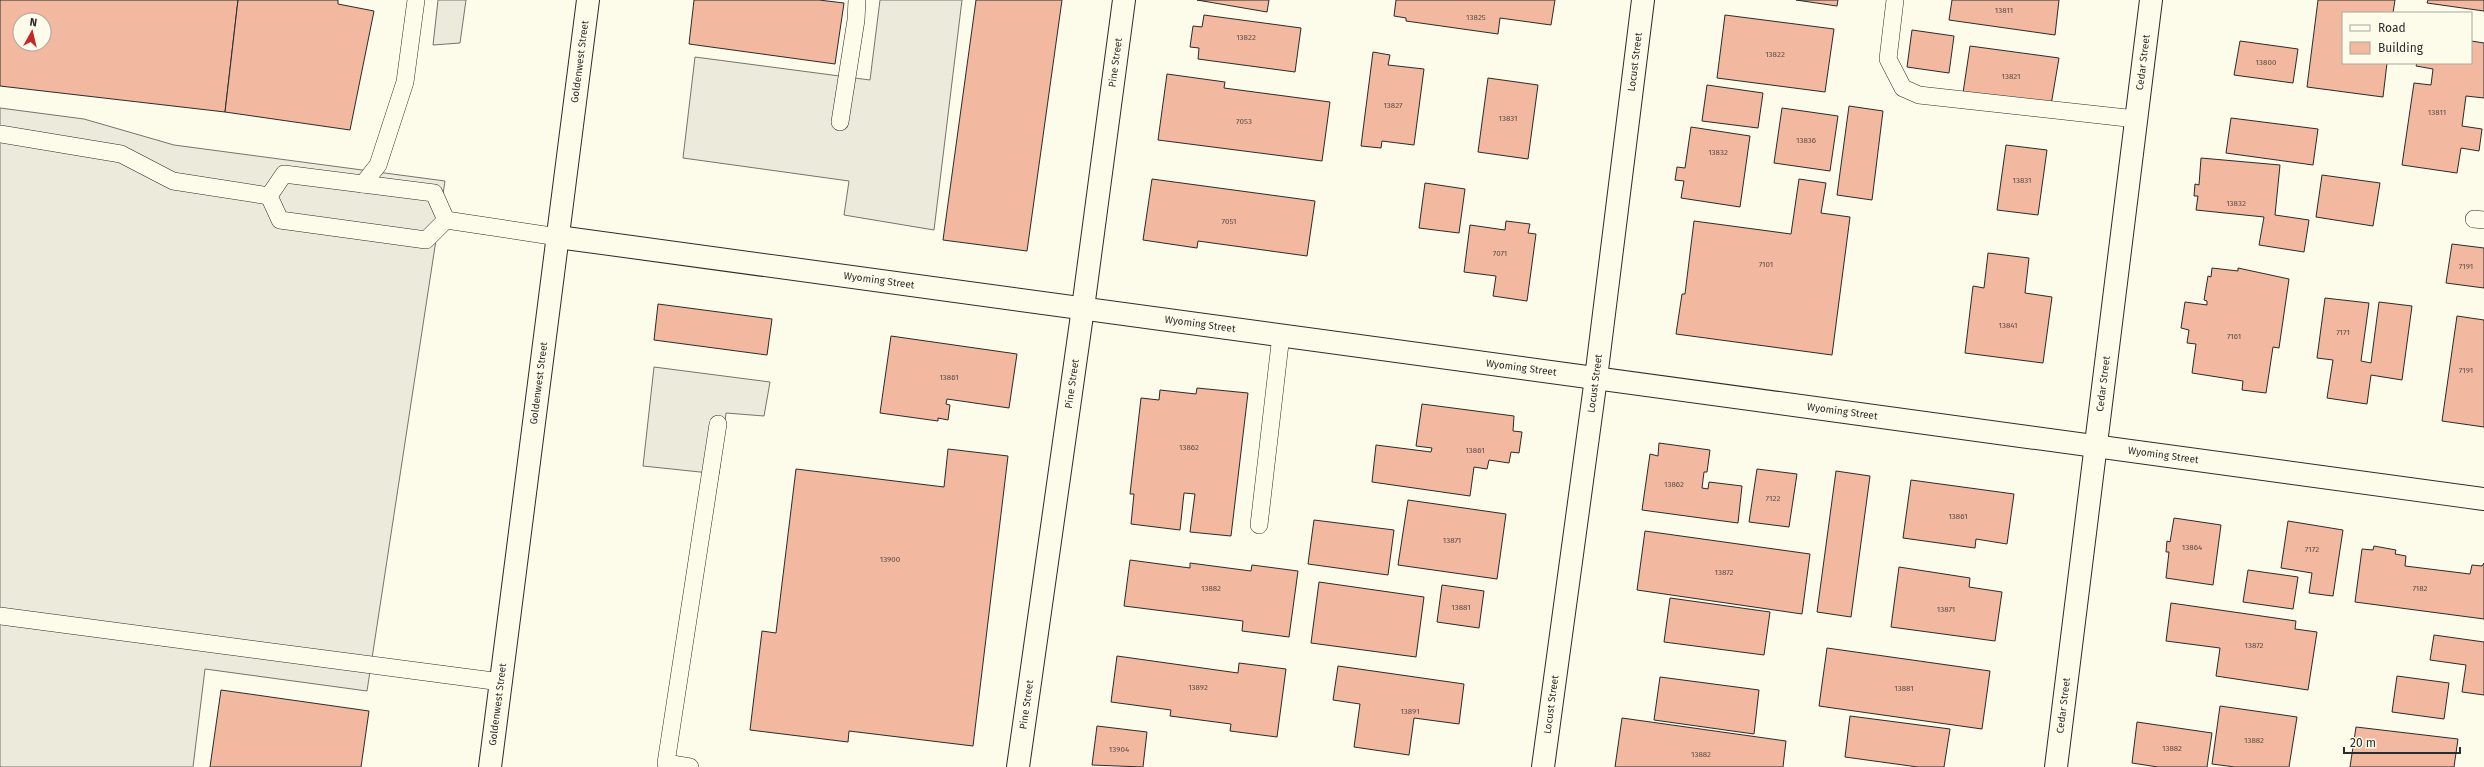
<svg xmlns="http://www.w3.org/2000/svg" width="2484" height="767" viewBox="0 0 2484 767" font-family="'Fira Sans',sans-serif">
  <rect width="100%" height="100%" fill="#fdfbea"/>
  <g fill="#eceadb" stroke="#74746e">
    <path d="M438 0H466L460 43 433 45Z"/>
    <path d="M880 0H962L934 230 844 215 849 181 683 158 695 57 870 80Z"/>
    <path d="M0 108 84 119 174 145 445 181 367 691 205 669 193 767H0Z"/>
    <path d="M654 367 770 382 764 416 726 413 719 474 643 466Z"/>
  </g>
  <g fill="#f2b8a0" stroke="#2b2b2b" fill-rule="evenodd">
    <path d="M0 0H238L225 112 0 86ZM20 20H44V44H20Z"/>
    <path d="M238 0H338V4L374 11 350 130 225 112Z"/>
    <path d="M694 0H819L844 3 835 64 689 44Z"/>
    <path d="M976 0H1062L1027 251 943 240Z"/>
    <path d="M1197 0H1269L1267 12Z"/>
    <path d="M1396 0H1555L1551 25 1500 18 1498 34 1406 21V18L1394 16Z"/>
    <path d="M1796 0H1838L1837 6Z"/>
    <path d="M1952 0H2059L2055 35 1949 20Z"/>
    <path d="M2318 0H2395L2393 13H2343V63H2387L2383 97 2307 87Z"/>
    <path d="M2428 0H2484V11L2427 3Z"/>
    <path d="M1204 15 1301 28 1295 72 1198 59 1199 48 1190 47 1193 26 1202 27Z"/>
    <path d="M1725 15 1834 29 1825 92 1717 78Z"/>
    <path d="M1912 30 1954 36 1949 73 1907 67Z"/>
    <path d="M2240 41 2298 49 2293 83 2234 75Z"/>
    <path d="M2471 41 2484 43V98L2466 96 2462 126 2482 129 2479 151 2461 148 2457 173 2402 165 2414 83 2431 85 2433 69 2416 66 2417 63H2471Z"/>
    <path d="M1970 46 2059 58 2051 105 1963 93Z"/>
    <path d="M1373 52 1390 55 1388 65 1424 69 1414 145 1382 141 1381 148 1361 146Z"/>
    <path d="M1167 74 1225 82 1224 88 1330 102 1322 161 1158 140Z"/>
    <path d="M1488 78 1538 85 1528 159 1478 152Z"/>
    <path d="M1707 85 1763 93 1758 128 1702 121Z"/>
    <path d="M1849 106 1883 111 1872 200 1837 195Z"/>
    <path d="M1782 108 1838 116 1830 171 1774 163Z"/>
    <path d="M2231 118 2318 129 2313 165 2226 153Z"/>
    <path d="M1691 127 1750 136 1740 207 1681 198 1684 181 1675 180 1677 167 1685 168Z"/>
    <path d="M2006 145 2047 150 2038 215 1997 210Z"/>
    <path d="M2201 158 2280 165 2275 215 2309 220 2304 252 2259 245 2264 217 2196 210 2198 196H2194L2195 184 2199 185Z"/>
    <path d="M2322 175 2380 183 2373 226 2316 217Z"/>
    <path d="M1152 179 1315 201 1307 256 1198 241 1197 248 1143 240Z"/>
    <path d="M1799 179 1826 183 1821 213 1850 217 1832 355 1676 334 1682 294H1685L1694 221 1791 234Z"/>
    <path d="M1425 183 1465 189 1459 233 1419 228Z"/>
    <path d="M1506 221 1530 224 1528 233 1536 234 1527 301 1493 296 1496 276 1464 272 1470 225 1505 230Z"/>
    <path d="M2452 244 2484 248V288L2446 283Z"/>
    <path d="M1988 253 2029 258 2025 293 2052 297 2043 363 1965 353 1973 286 1984 288Z"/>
    <path d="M2212 268 2238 271V268L2289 279 2279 348 2273 347 2266 393 2242 390 2243 381 2192 373 2196 344 2187 343 2189 330 2181 328 2185 302 2207 305V301L2204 300 2208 276 2211 277Z"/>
    <path d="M2325 298 2369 303 2361 361 2371 363 2379 302 2412 306 2402 380 2371 375 2367 404 2327 398 2333 360 2317 358Z"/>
    <path d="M658 304 772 319 767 355 654 340Z"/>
    <path d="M2457 316 2484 320V427L2442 421Z"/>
    <path d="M891 336 1017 354 1009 408 947 399 946 404 950 405 948 420 938 418V421L880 413Z"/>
    <path d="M1197 388 1248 393 1231 536 1190 532 1195 494 1184 493 1180 530 1131 524 1134 494H1130L1141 398 1159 400 1160 390 1196 394Z"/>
    <path d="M1422 404 1514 416 1513 431 1522 432 1519 453 1511 452 1509 463 1489 460 1487 469 1474 467 1470 496 1372 482 1376 445 1431 452 1432 448 1416 446Z"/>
    <path d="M1659 443 1710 450 1707 472H1704L1702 488 1708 489 1709 482 1742 486 1738 523 1642 510 1650 454 1658 456Z"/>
    <path d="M948 449 1008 456 973 746 849 731 848 742 750 730 762 631 776 633 796 469 944 487Z"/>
    <path d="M1757 469 1797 474 1789 527 1749 522Z"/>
    <path d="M1836 471 1870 476 1851 617 1817 612Z"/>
    <path d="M1911 480 2014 494 2007 544 1976 539 1975 548 1903 538Z"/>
    <path d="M1408 500 1506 514 1497 579 1398 565Z"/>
    <path d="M2174 518 2221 525 2213 585 2166 578 2169 552H2166L2167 541 2170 542Z"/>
    <path d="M1314 520 1394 530 1388 575 1308 564Z"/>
    <path d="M2288 521 2343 530 2333 596 2309 593 2312 573 2281 568Z"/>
    <path d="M1645 531 1810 554 1802 614 1637 590Z"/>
    <path d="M2374 546 2396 550 2395 554 2406 556 2405 566 2470 574 2472 565 2482 566 2484 563V619L2355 602 2362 549 2373 550Z"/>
    <path d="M1130 560 1190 568V563L1251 571 1252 565 1298 571 1289 637 1242 631 1243 621 1124 606Z"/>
    <path d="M1899 567 1970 578 1969 587 2002 592 1995 641 1891 627Z"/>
    <path d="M2248 570 2298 577 2293 609 2243 602Z"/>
    <path d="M1319 582 1424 597 1416 657 1311 643Z"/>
    <path d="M1442 585 1484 591 1479 628 1437 622Z"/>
    <path d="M1670 598 1770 612 1764 655 1664 642Z"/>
    <path d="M2171 603 2296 621 2295 629 2317 632 2308 690 2216 676 2220 648 2166 641Z"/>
    <path d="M2434 635 2484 642V695L2462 692 2466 665 2430 660Z"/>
    <path d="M1827 648 1990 671 1982 729 1819 706Z"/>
    <path d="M1117 656 1238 673 1239 663 1286 669 1277 737 1230 731 1231 724 1170 716 1171 710 1111 702Z"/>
    <path d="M1338 666 1464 684 1459 724 1414 718 1409 755 1354 747 1360 704 1333 700Z"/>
    <path d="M2397 676 2449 683 2444 719 2392 712Z"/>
    <path d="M1660 677 1759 690 1754 734 1654 720Z"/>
    <path d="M221 690 369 711 361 767H210Z"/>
    <path d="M2220 706 2297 717 2289 767H2235L2212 764Z"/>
    <path d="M1850 716 1950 729 1944 767H1918L1845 757Z"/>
    <path d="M1622 718 1786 741 1783 767H1615Z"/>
    <path d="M2137 722 2212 733 2207 767H2158L2132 763Z"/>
    <path d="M1097 726 1147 732 1143 767 1092 765Z"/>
    <path d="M2356 727 2458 739 2454 767H2350Z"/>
  </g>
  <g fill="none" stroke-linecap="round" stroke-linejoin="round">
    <g stroke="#2b2b2b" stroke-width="18">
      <g id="lane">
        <path d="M1895 0 1888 59 1903 88 1919 95 2136 119"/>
        <path d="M840 122 856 20 857 0"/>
        <path d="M0 134 121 154 173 181 269 196"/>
        <path d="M284 174 434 193 446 220 426 240 280 220 269 196Z"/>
        <path d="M363 184 378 165 405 82 416 0"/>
        <path d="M2474 219 2484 220"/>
        <path d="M446 220 558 237"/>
        <path d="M1259 525 1281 335"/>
        <path d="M0 616 501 682"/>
        <path d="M690 767 666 763 718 424"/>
      </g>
    </g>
    <g stroke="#2b2b2b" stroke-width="24">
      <g id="street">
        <path id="s1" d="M558 237 2484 499"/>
        <path id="s2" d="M1018 767 1083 308 1124 0"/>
        <path id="s3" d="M1543 767 1596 378 1643 0"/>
        <path id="s4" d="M2056 767 2151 0"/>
      </g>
    </g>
    <g stroke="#2b2b2b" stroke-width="24">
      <g id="secondary">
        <path id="s5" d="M490 767 588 0"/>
      </g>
    </g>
    <use href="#lane" stroke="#fdfbea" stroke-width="17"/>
    <use href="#street" stroke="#fdfbea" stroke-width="22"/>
    <use href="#secondary" stroke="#fdfbea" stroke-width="22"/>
  </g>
  <g text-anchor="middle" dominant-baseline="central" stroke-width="3" stroke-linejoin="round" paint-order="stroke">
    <g font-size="8" fill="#5d4e48">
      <text x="2004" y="10">13811</text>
      <text x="1476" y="17">13825</text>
      <text x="1246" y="37">13822</text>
      <text x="1775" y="54">13822</text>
      <text x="2266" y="62">13800</text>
      <text x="2011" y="76">13821</text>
      <text x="1393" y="105">13827</text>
      <text x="2437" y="112">13811</text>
      <text x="1508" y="118">13831</text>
      <text x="1244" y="121">7053</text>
      <text x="1806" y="140">13836</text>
      <text x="1718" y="152">13832</text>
      <text x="2022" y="180">13831</text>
      <text x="2236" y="203">13832</text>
      <text x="1229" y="221">7051</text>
      <text x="1500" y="253">7071</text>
      <text x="1766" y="264">7101</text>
      <text x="2466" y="266">7191</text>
      <text x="2008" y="325">13841</text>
      <text x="2343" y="332">7171</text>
      <text x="2234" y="336">7161</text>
      <text x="2466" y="370">7191</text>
      <text x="949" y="377">13861</text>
      <text x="1189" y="447">13862</text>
      <text x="1475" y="450">13861</text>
      <text x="1674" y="484">13862</text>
      <text x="1773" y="498">7122</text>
      <text x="1958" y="516">13861</text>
      <text x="1452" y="540">13871</text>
      <text x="2192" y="547">13864</text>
      <text x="2312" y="549">7172</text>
      <text x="890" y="559">13900</text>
      <text x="1724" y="572">13872</text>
      <text x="1211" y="588">13882</text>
      <text x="2420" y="588">7182</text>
      <text x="1461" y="607">13881</text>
      <text x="1946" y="609">13871</text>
      <text x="2254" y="645">13872</text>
      <text x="1198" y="687">13892</text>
      <text x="1904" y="688">13881</text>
      <text x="1410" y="711">13891</text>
      <text x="2254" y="740">13882</text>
      <text x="2172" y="748">13882</text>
      <text x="1119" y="749">13904</text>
      <text x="1701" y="754">13882</text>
    </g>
    <g font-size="10" fill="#2b2b2b" stroke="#fdfbea">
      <text stroke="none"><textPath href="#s5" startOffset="711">Goldenwest Street</textPath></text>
      <text stroke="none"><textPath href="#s3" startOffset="711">Locust Street</textPath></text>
      <text stroke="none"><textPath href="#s4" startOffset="710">Cedar Street</textPath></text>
      <text stroke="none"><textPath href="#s2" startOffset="711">Pine Street</textPath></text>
      <text stroke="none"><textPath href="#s1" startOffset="324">Wyoming Street</textPath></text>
      <text stroke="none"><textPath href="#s1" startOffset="648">Wyoming Street</textPath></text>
      <text stroke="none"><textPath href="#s1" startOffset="972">Wyoming Street</textPath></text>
      <text stroke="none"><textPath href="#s5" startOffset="387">Goldenwest Street</textPath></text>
      <text stroke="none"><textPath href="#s2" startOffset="387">Pine Street</textPath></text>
      <text stroke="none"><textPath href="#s3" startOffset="387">Locust Street</textPath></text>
      <text stroke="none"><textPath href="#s4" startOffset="386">Cedar Street</textPath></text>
      <text stroke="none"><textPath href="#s1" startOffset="1296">Wyoming Street</textPath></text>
      <text stroke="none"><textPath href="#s1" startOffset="1620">Wyoming Street</textPath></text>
      <text stroke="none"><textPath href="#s2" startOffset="63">Pine Street</textPath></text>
      <text stroke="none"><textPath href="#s5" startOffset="63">Goldenwest Street</textPath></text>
      <text stroke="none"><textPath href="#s3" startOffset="63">Locust Street</textPath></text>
      <text stroke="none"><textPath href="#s4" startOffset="62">Cedar Street</textPath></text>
    </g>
  </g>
  <rect x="2342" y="12" width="130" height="52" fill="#fdfbea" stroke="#a9a89e"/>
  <rect x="2350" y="25" width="20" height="6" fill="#fdfbea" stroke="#a9a89e"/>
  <text x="2378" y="32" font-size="12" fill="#2b2b2b">Road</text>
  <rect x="2350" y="42" width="20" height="12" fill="#f2b8a0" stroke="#a9a89e"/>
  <text x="2378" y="52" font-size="12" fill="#2b2b2b">Building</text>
  <g transform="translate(32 32) rotate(8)"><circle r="19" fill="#fdfbea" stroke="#a9a89e"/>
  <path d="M0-3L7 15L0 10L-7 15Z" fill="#c62828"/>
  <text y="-6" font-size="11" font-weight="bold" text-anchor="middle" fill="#2b2b2b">N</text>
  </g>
  <path d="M2344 747v6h116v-6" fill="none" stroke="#2b2b2b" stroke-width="2"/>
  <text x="2350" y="747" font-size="12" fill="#2b2b2b" stroke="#fdfbea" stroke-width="3" paint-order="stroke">20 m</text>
</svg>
